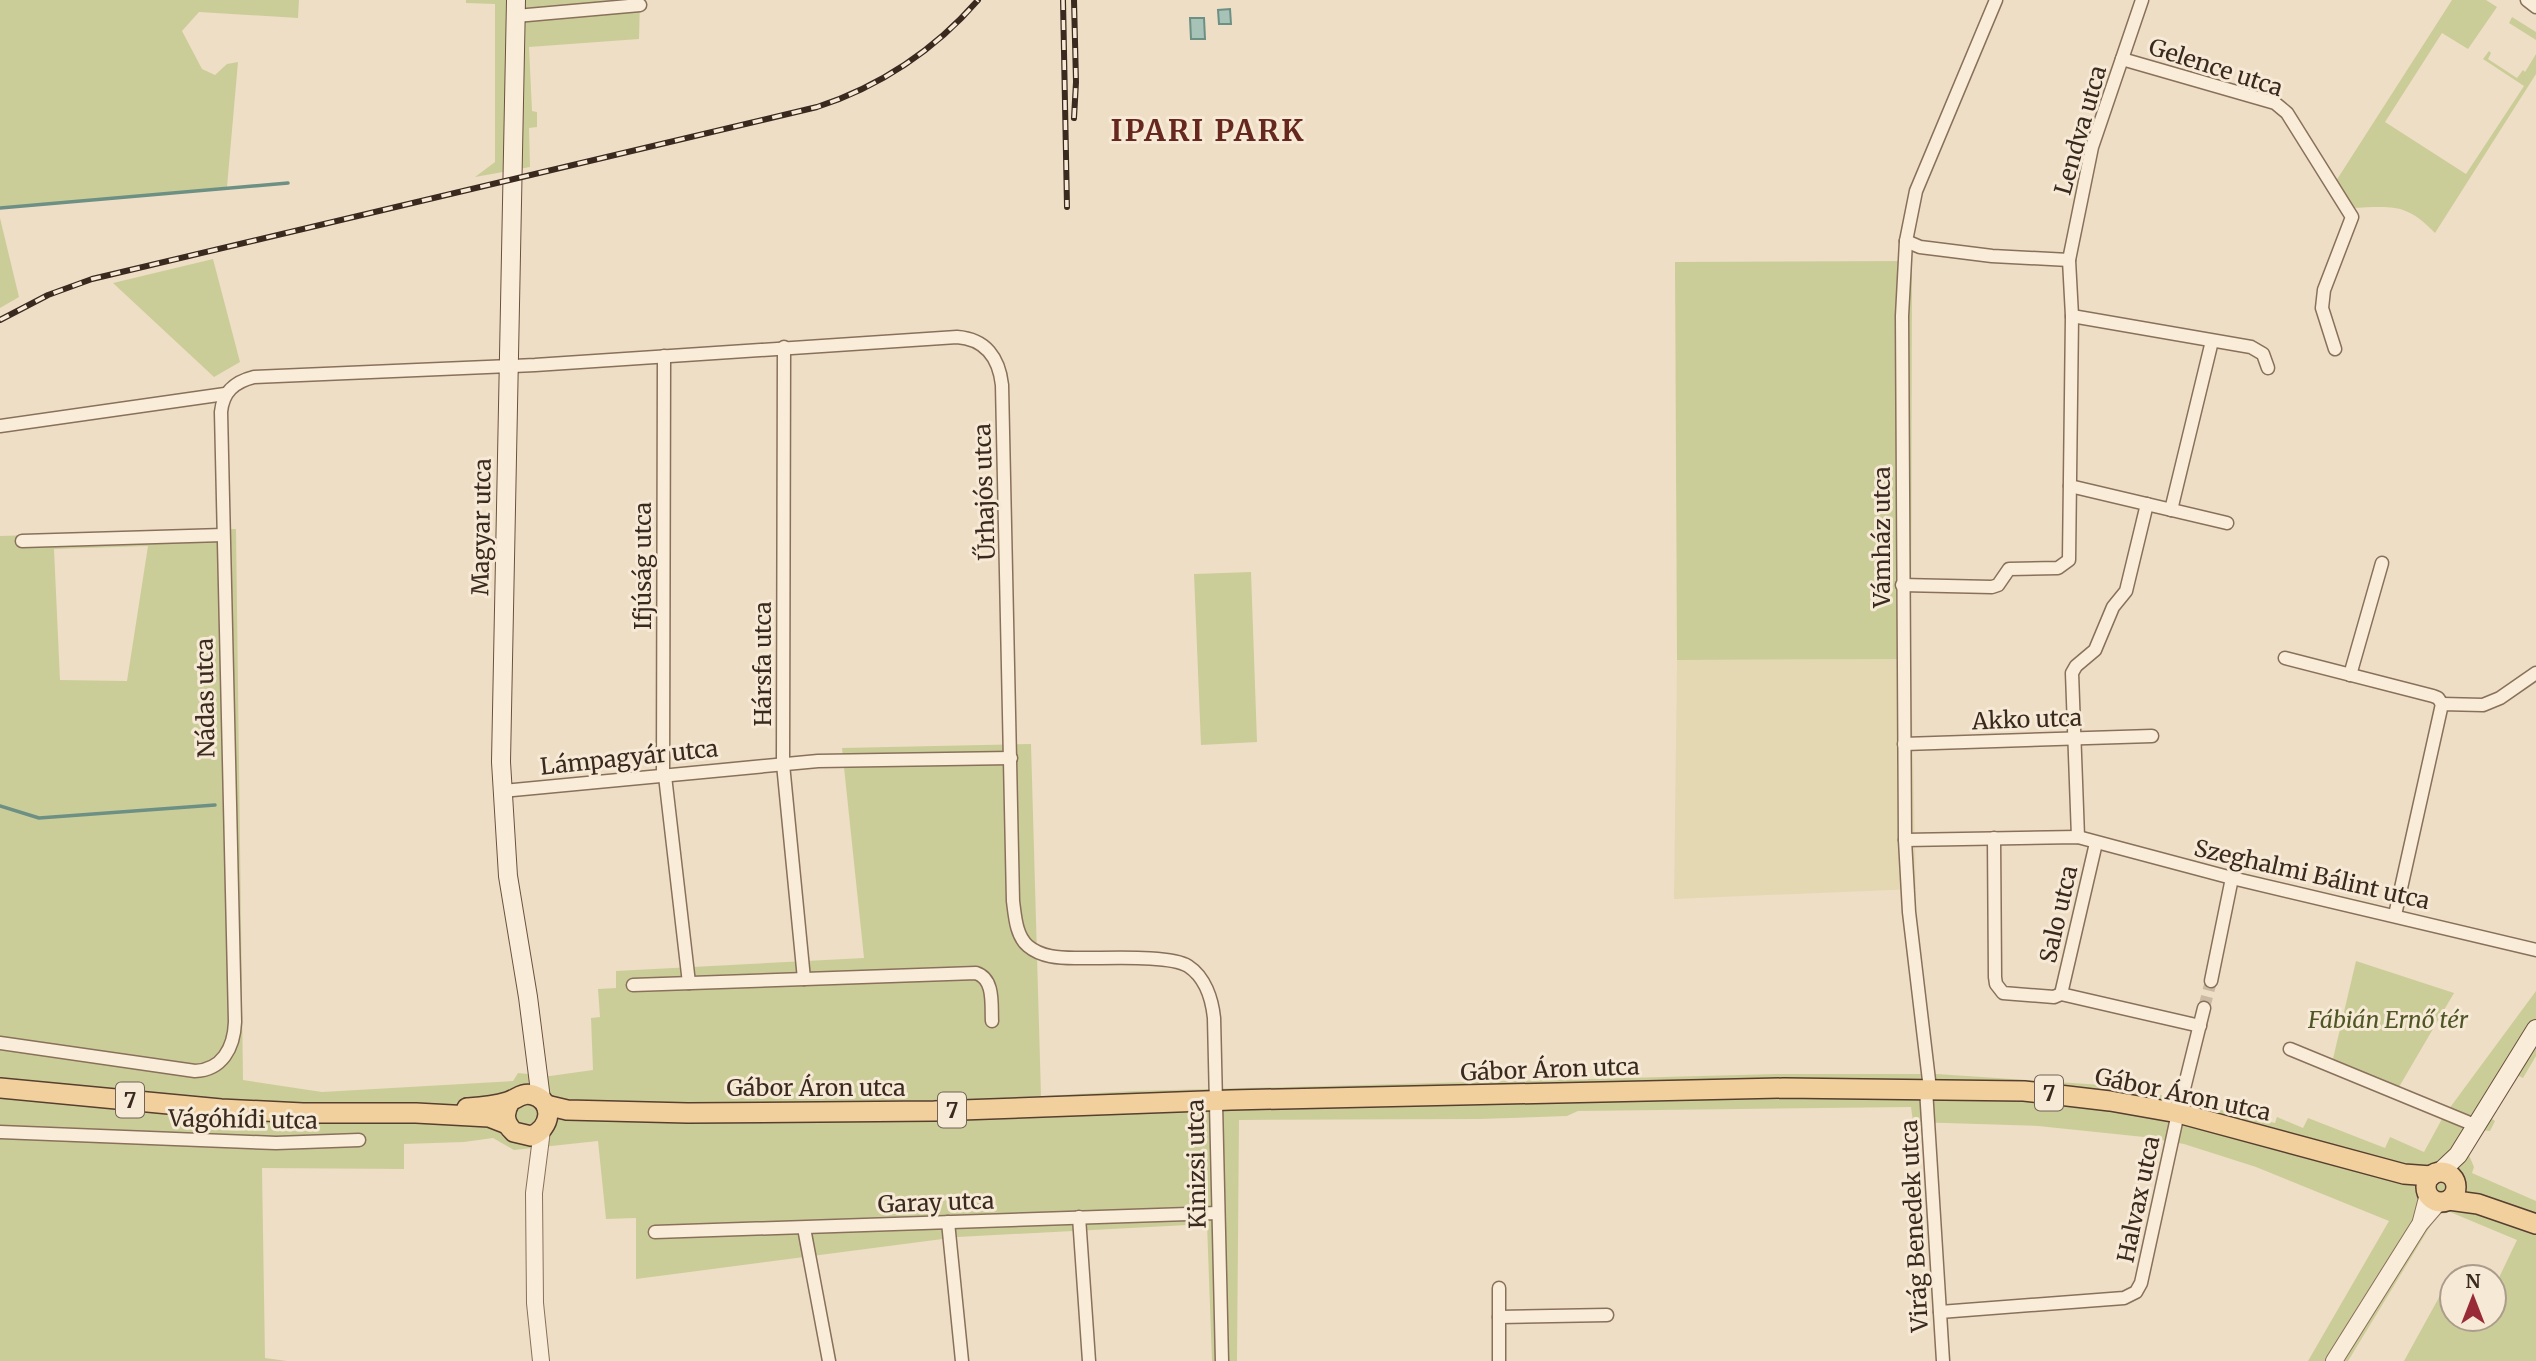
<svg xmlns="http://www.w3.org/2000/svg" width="2536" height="1361" viewBox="0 0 2536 1361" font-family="Merriweather,serif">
  <rect width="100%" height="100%" fill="#eedec5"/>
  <path fill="#e4d8b3" d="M1911 659 1916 889 1674 899 1677 660Z"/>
  <g fill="#cbcd99" fill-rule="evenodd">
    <path d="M0 0H299L298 18 199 12 182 31 202 69 215 75 227 64 238 62 227 187 0 209Z"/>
    <path d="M466 0H640L639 39 529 47 532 111 537 112V127L529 128 530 167 475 177 495 162V4L466 3Z"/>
    <path d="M2452 0H2486L2497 7 2468 49 2442 33 2385 122 2466 174 2524 86 2483 59 2489 51 2491 53 2488 59 2517 78 2523 70 2525 72 2536 54V74L2435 233C2405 202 2392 207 2351 208L2336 181Z"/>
    <path d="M2512 17 2536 32V40L2509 23Z"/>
    <path d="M0 218 19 297 0 308Z"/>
    <path d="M213 259 240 362 214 377 113 283Z"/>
    <path d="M1912 261 1911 659 1677 660 1675 262Z"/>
    <path d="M236 529 243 1080 322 1092 513 1081 518 1073 550 1076 593 1070 591 1018 600 1017 598 989 616 988V971L864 958 842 748 1031 744 1041 1096 1134 1091 1776 1074H1937L2102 1085 2153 1093 2275 1123 2277 1117 2303 1128 2308 1118 2385 1148 2390 1137 2424 1152 2443 1117 2536 991V1056L2523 1078 2515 1074 2489 1117 2495 1121 2490 1131 2480 1130 2468 1153 2474 1167 2472 1173 2536 1201V1361H2404L2453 1272 2466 1277H2452V1319H2494V1288L2517 1240 2450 1212 2437 1215 2348 1361H2308L2389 1221 2256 1167 2184 1144 2144 1137 2038 1126 1913 1122 1911 1107 1578 1111 1567 1116 1480 1119 1239 1120 1237 1361H1212L1207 1224 958 1237 636 1279V1218L606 1219 598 1141 514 1150 493 1138 464 1142 404 1144V1169L262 1168 265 1358 287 1361H0V536ZM148 546 127 681 60 680 54 549Z"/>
    <path d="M1251 572 1257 742 1201 745 1194 574Z"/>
    <path d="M2356 961 2454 993 2399 1087 2332 1063Z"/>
  </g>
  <g fill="#a7c2b7" stroke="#6d9084" stroke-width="2">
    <path d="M1230 9 1231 24H1219L1218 10Z"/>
    <path d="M1190 18H1204L1205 39H1191Z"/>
  </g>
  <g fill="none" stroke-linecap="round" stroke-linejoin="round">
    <g stroke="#6d9084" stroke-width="3.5">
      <path d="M0 208 288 183"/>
      <path d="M0 806 39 818 215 805"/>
    </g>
    <path stroke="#cabaa4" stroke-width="12" stroke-dasharray="12 6" stroke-linecap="butt" d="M2204 1008 2211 981"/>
    <g stroke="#89705b" stroke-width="15">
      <g id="minor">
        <path d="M2527 0 2536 7"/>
        <path d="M516 16 640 5"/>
        <path d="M2122 59 2275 103 2287 113 2352 217 2324 290 2322 308 2335 349"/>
        <path d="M1906 241 1920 247 1992 256 2069 260"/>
        <path d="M2072 316 2251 347 2263 354 2268 368"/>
        <path d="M784 347 783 764 804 979"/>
        <path d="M0 426 225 394"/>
        <path d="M2070 486 2227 523"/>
        <path d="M2171 510 2212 341"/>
        <path d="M22 541 223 535"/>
        <path d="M1902 585 1992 587 1998 585 2009 569 2058 568 2069 560 2072 316 2069 260 2092 147 2142 0"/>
        <path d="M2285 658 2433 696 2438 698 2442 704"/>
        <path d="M2350 675 2382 563"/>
        <path d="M1904 744 2152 736"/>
        <path d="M663 776 664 356"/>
        <path d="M665 776 689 983"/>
        <path d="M502 791 818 761 1011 758"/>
        <path d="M2078 837 2072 673 2076 666 2095 650 2113 607 2126 591 2147 504"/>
        <path d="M1994 838 1995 977 1996 984 2003 993 2054 997 2061 994 2200 1026"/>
        <path d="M1905 840 2078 837 2232 878 2536 950"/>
        <path d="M2395 915 2442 704 2483 705 2500 698 2536 673"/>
        <path d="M2211 981 2232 878"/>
        <path d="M633 985 976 973C995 979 991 1005 992 1021"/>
        <path d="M2061 994 2096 843"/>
        <path d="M0 1043 195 1071C222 1070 234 1048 235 1022L221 412C223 392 234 382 254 377L535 365 957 337C986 339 999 358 1002 385L1013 901C1015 916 1016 936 1028 946 1041 957 1059 958 1075 958 1100 959 1169 954 1188 966 1205 977 1212 999 1214 1018L1222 1361"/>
        <path d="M2290 1049 2477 1126"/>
        <path d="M1926 1089 1943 1361"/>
        <path d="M1930 1089 1909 912 1905 840 1902 316 1906 241 1916 191 1996 0"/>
        <path d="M0 1132 276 1143 359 1140"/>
        <path d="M1079 1217 1089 1361"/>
        <path d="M948 1222 962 1361"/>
        <path d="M804 1228 829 1361"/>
        <path d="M655 1232 1218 1213"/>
        <path d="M1499 1288V1361"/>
        <path d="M1940 1312 2124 1298 2136 1292 2141 1283 2178 1113 2204 1008"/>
        <path d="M1499 1317 1607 1315"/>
      </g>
    </g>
    <g stroke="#89705b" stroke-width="18">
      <g id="tertiary">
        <path d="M2421 1221 2428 1194"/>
        <path d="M541 1361 535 1303 534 1193 542 1130"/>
        <path d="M2334 1361 2420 1224 2439 1202"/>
      </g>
    </g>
    <g stroke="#6b513e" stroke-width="20">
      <g id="secondary">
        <path d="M516 0 501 762 508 876 528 997 541 1099"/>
        <path d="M2440 1172 2458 1155 2536 1029"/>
      </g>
    </g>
    <g stroke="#573e2f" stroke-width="22">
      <g id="primary">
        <path d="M0 1088 221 1109 303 1113H416L489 1117 507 1124"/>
        <path d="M546 1105 567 1110 688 1113 934 1111 1231 1100 1784 1088 2024 1091 2110 1101 2178 1113 2404 1174 2431 1176"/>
        <path d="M467 1108C480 1107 494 1106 507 1102 516 1100 521 1092 533 1095 555 1102 551 1129 531 1136L514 1132C504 1123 503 1113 510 1102"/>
        <circle cx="2441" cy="1187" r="15"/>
        <path d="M2449 1200 2478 1204 2536 1224"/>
      </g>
    </g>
    <use href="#minor" stroke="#f9ecd9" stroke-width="12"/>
    <use href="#tertiary" stroke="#f9ecd9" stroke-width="16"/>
    <use href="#secondary" stroke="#f9ecd9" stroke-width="18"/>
    <use href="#primary" stroke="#f1d09d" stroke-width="19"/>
    <g stroke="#3a291f" stroke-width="6">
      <g id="rail">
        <path d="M1063 0 1067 207"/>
        <path d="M1074 118 1076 82 1074 0"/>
        <path d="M0 320 48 295 92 279 817 107C879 87 935 50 978 0"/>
      </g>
    </g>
    <use href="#rail" stroke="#f6e9d5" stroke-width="3.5" stroke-dasharray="10" stroke-linecap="butt"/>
  </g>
  <g text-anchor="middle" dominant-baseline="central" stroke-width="6" stroke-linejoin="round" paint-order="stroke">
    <g fill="#f6e9d5" stroke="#726356" stroke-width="2">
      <rect x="2035" y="1075.5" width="28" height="35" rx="5"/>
      <rect x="116" y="1082.5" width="28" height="35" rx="5"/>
      <rect x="938" y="1092.5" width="28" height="35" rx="5"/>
    </g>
    <g font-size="21" font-weight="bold" fill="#3a291f">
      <text x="2049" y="1093">7</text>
      <text x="130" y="1100">7</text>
      <text x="952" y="1110">7</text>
    </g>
    <g font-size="23" fill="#3a291f" stroke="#f6e9d5">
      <text transform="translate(2216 67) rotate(18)">Gelence utca</text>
      <text transform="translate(2080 130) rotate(-74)">Lendva utca</text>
      <text transform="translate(984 492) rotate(-92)">Űrhajós utca</text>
      <text transform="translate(481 527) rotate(-89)">Magyar utca</text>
      <text transform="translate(1881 537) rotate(-90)">Vámház utca</text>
      <text transform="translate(642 566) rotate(-90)">Ifjúság utca</text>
      <text transform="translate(762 664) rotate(-90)">Hársfa utca</text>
      <text transform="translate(205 698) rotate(-91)">Nádas utca</text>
      <text transform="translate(2027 719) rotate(-2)">Akko utca</text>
      <text transform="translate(629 757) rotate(-6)">Lámpagyár utca</text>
      <text transform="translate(2312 874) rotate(13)">Szeghalmi Bálint utca</text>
      <text transform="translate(2058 914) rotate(-77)">Salo utca</text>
      <text transform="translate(1550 1069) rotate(-2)">Gábor Áron utca</text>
      <text x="816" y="1087">Gábor Áron utca</text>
      <text transform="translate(2183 1094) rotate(12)">Gábor Áron utca</text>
      <text transform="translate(243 1119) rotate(1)">Vágóhídi utca</text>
      <text transform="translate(1196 1164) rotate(-91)">Kinizsi utca</text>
      <text transform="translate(2138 1199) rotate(-78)">Halvax utca</text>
      <text transform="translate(936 1202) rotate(-2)">Garay utca</text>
      <text transform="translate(1914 1226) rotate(-93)">Virág Benedek utca</text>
    </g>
    <g font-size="23" font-style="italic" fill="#4e5626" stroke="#f6e9d5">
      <text x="2388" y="1019">Fábián Ernő tér</text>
    </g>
    <g font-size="30" font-weight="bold" letter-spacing="2" fill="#66271e" stroke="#f6e9d5">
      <text x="1208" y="130">IPARI PARK</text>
    </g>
  </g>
  <g transform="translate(2473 1298)"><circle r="33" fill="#f6e9d5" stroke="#ab9c8c" stroke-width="2"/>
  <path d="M0-5L12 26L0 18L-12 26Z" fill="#982b36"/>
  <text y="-10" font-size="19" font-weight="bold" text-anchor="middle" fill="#3a291f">N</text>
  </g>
</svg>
